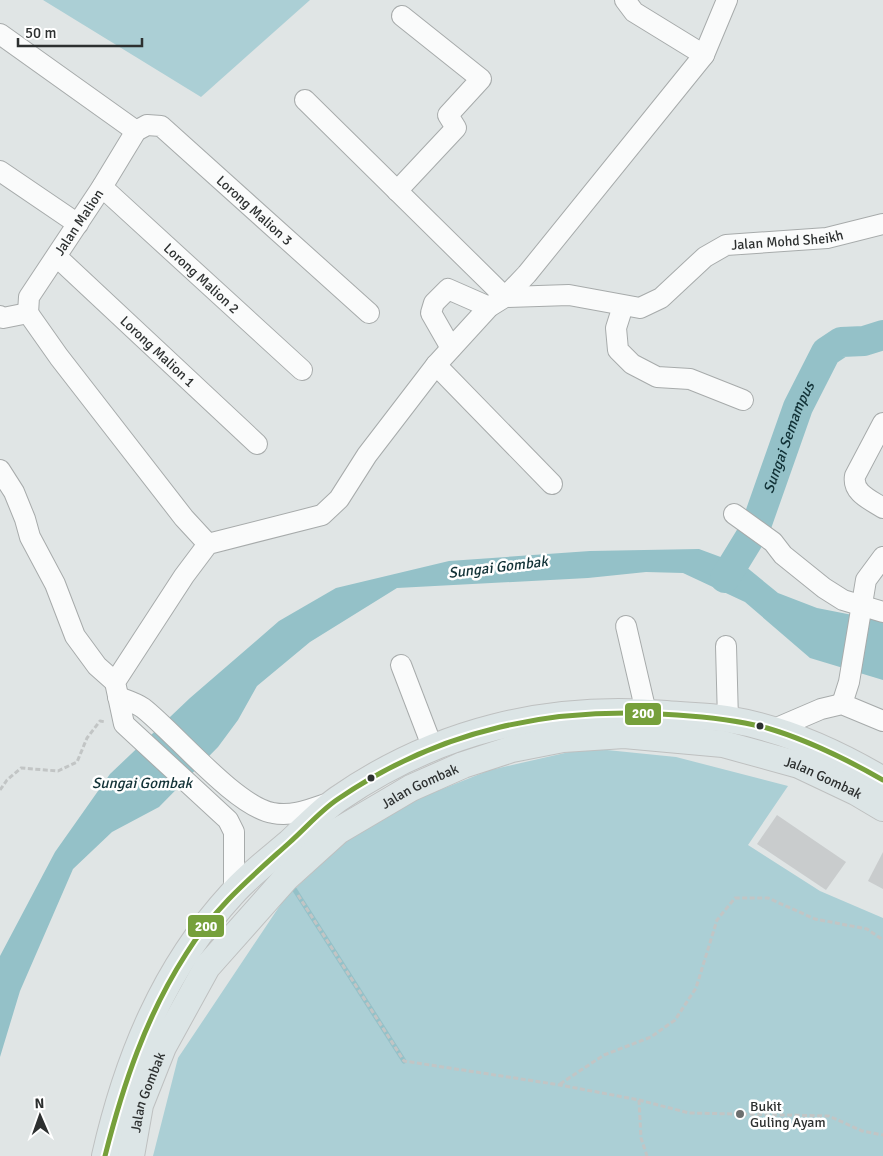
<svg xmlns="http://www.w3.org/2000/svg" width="883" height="1156" viewBox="0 0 883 1156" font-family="Signika,sans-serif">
  <rect width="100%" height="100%" fill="#e0e5e5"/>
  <g fill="#abcfd5">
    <path d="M43 0H310L201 97Z"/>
    <path d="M587 748 676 757 788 786 748 845 820 891 883 918V1156H153L178 1058 285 898 372 817 490 770Z"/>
  </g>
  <path fill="#94c1c8" d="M699 549 745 566 778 593 817 608 883 621V680L810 658 745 602 683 573 646 572 588 578 397 588 310 642 257 686 238 720 218 747 159 807 112 832 73 869 20 991 0 1057V956L55 852 110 774 190 698 279 621 336 588 449 561 590 551Z"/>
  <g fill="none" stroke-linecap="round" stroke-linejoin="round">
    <path stroke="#94c1c8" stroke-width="5" d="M291 884 404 1061"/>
    <path stroke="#94c1c8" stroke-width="30" id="s1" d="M725 578 755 529 798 407 826 352 841 342 864 341 883 335"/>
  </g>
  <g fill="#c9cccd">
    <path d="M777 815 846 862 826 890 757 844Z"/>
    <path d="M883 852V889L868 881Z"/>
  </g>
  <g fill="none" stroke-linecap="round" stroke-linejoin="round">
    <g stroke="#a7abab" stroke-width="22">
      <g id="minor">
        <path d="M625 0 634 12 704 55"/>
        <path d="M0 34 136 131"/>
        <path id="s2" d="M305 100 505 297 569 295 640 308 661 298 705 257 726 245 827 238 883 224"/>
        <path d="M0 171 78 224"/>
        <path id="s3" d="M102 187 302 370"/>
        <path d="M397 191 456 128 448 115 481 79 402 16"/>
        <path id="s4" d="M57 257 257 444"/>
        <path d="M623 306 616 328 618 350 632 364 657 377 690 379 743 400"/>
        <path id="s5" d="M28 313 29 297 102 187 136 131 147 125 161 126 369 313"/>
        <path d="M28 313 59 357 184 518 208 544"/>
        <path d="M0 316 3 318 28 313"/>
        <path d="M451 348 431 313 434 303 448 289 489 307"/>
        <path d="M436 365 552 484"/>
        <path d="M883 423 855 476C852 493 871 500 883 508"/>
        <path d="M0 470 14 492 25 519 30 537 55 584 75 636 97 666 115 682"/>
        <path d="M734 514 773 542 783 555 824 588 843 600 883 612"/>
        <path d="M626 626 646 712"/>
        <path d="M726 646 728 720"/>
        <path d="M401 665 432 746"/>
        <path d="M118 697C126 700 136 703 143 708 174 732 236 807 273 813 292 817 311 809 329 803"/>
        <path d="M842 704 849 682 866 580 883 557"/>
        <path d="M772 730 821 709 842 704 883 721"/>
        <path d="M234 891V832L228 820 124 724 115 682 184 576 208 544 322 515 339 499 367 455 436 365 489 307 505 297 527 274 704 55 727 0"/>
      </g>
    </g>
    <g stroke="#bec0c0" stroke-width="28">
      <g id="major">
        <path d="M105 1156C127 1059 164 968 232 894 249 875 270 859 289 843 305 828 321 811 338 799 436 731 548 704 666 714 686 716 707 716 727 719 782 728 836 752 883 780"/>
        <path id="s6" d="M131 1156 140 1105 163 1047 207 967 286 878 338 831 411 788 463 765 512 749 563 739 624 735 723 744 799 765 856 792 883 808"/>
      </g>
    </g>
    <g stroke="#c2c5c5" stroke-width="3" stroke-dasharray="5 2.5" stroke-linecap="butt">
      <path d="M0 790 7 780 21 768 58 771 77 762 87 738 100 721 106 722"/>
      <path d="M298 895 404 1061 560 1085 639 1100 689 1113 829 1116 862 1131 883 1135"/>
      <path d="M560 1084 604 1055 651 1037 675 1020 696 988 717 920 735 898H768L815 919 867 929 883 940"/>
      <path d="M639 1100 641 1138 647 1156"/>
    </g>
    <use href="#minor" stroke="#fafbfb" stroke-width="20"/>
    <use href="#major" stroke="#dce5e6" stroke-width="26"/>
    <g stroke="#fff" stroke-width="9">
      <path id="bus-1" d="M105 1156C123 1085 146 1016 186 954 215 907 249 879 289 843 306 828 320 811 338 799 442 728 554 706 677 715 708 717 737 720 767 728 808 740 846 759 883 780"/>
    </g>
    <use href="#bus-1" stroke="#76a03b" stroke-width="5"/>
  </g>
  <g fill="#2d3030" stroke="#fff" stroke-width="2">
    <circle cx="760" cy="726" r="4.5"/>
    <circle cx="371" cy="778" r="4.5"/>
  </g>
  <circle fill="#6c6f6f" stroke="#fff" stroke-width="2" cx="740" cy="1114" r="5"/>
  <g text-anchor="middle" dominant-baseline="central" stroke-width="5" stroke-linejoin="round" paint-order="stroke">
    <g font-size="14" fill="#2d3030" stroke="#fff">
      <text stroke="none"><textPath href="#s5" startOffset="366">Lorong Malion 3</textPath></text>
      <text stroke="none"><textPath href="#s5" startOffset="106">Jalan Malion</textPath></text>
      <text stroke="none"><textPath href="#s2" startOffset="586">Jalan Mohd Sheikh</textPath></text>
      <text stroke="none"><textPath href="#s3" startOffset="135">Lorong Malion 2</textPath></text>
      <text stroke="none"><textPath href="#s4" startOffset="138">Lorong Malion 1</textPath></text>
      <text stroke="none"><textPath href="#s6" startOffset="906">Jalan Gombak</textPath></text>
      <text stroke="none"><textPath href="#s6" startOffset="488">Jalan Gombak</textPath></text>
      <text stroke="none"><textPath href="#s6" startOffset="66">Jalan Gombak</textPath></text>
    </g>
    <g font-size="14" fill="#2d3030" stroke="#fff" text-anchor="start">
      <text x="750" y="1106">Bukit<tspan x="750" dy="16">Guling Ayam</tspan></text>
    </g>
    <g font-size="15" font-style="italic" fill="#113136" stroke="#fff">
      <text stroke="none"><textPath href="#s1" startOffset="155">Sungai Semampus</textPath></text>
      <text transform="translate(498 567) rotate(-7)">Sungai Gombak</text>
      <text x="142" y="783">Sungai Gombak</text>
    </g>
  </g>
  <g stroke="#fff" stroke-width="2">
    <rect x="624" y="702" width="38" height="24" rx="5" fill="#76a03b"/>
    <rect x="187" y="914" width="38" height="24" rx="5" fill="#76a03b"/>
  </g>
  <g font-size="14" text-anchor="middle" font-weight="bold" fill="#fff">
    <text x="643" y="718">200</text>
    <text x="206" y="931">200</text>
  </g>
  <g transform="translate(40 1116) rotate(358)" stroke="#ffffff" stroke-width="4" paint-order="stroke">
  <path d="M0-4L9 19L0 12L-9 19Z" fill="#2d3030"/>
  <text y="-8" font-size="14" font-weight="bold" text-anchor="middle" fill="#2d3030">N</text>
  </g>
  <path d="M18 38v8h124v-8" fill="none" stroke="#2d3030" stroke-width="2.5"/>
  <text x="25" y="38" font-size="15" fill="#2d3030" stroke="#ffffff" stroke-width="4" paint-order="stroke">50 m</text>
</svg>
